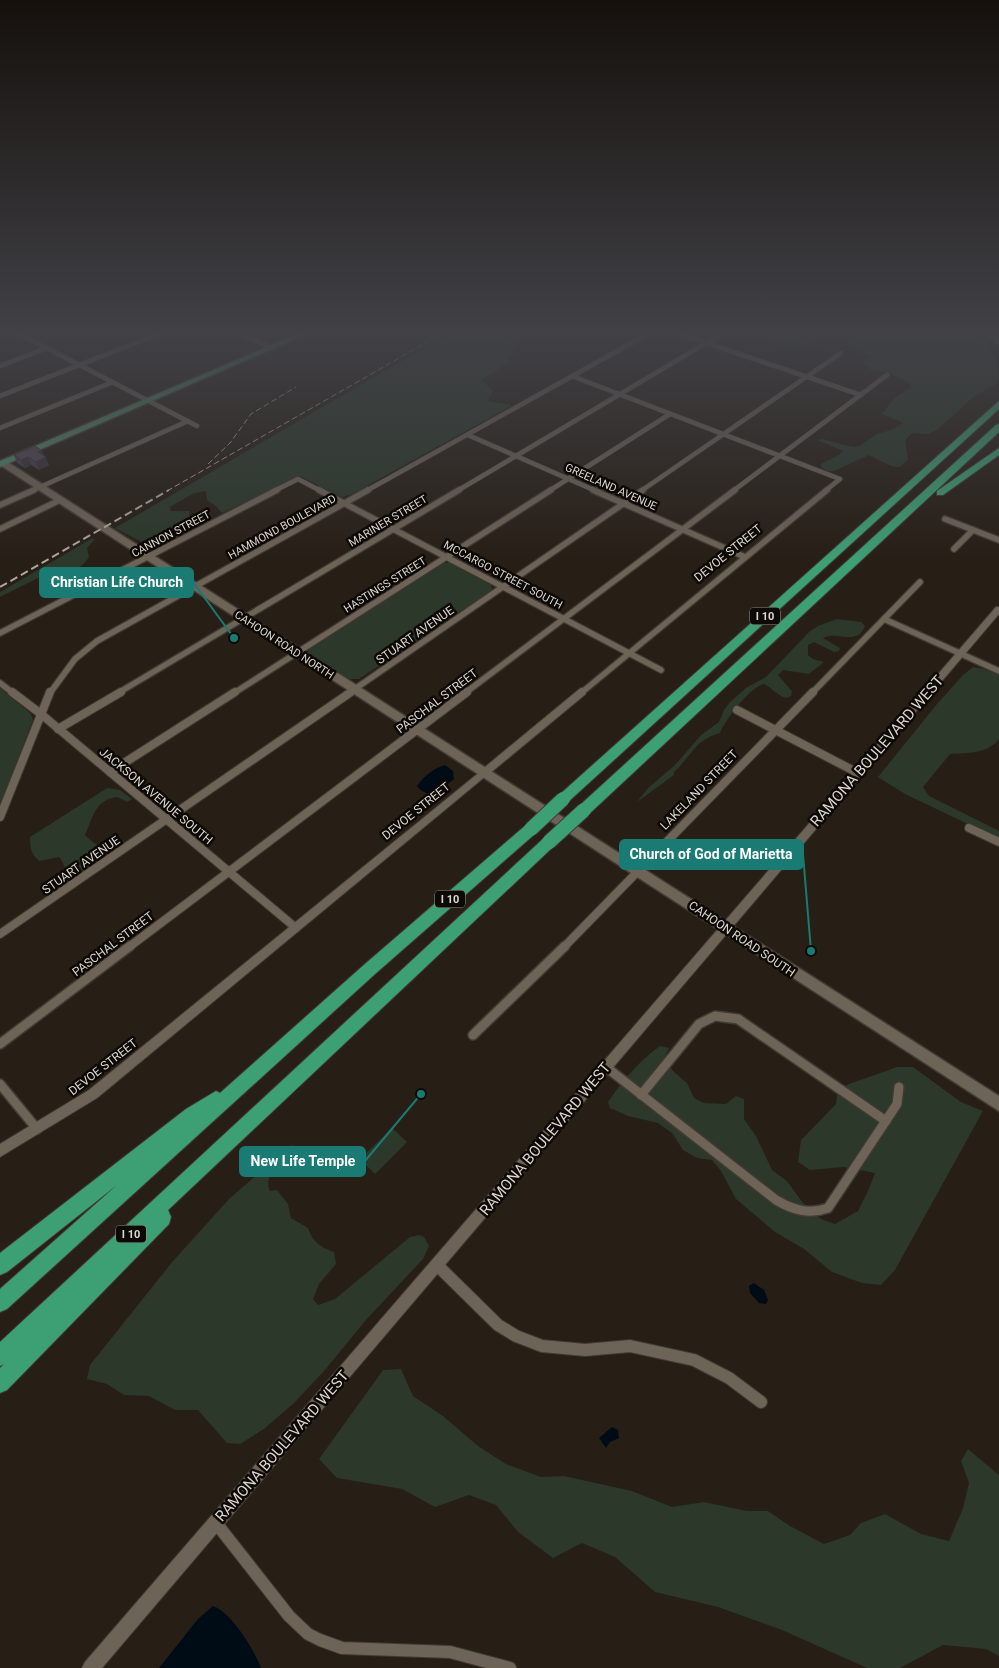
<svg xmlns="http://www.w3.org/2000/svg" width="999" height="1668" viewBox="0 0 999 1668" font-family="Roboto,sans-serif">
  <rect width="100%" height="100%" fill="#271e15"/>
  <g fill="#2b382a">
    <path d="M455 330H528C516 338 516 352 507 363 500 370 489 374 481 380L493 391 488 401 512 405 511 406 352 494 342 497 300 476 222 513 216 506 207 500 206 491 194 493 170 507 171 511H190L189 515 199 525 172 540 153 548 115 528Z"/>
    <path d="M747 330H780L832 350 781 345Z"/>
    <path d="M865 330H979L998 364 999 378 996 384 972 398 937 430 928 434 912 433 905 440 908 459 900 467 891 466 869 455 834 471H827L821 467V464L839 455 843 451 817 440 822 439 853 447 859 446 877 434 894 429 903 423 882 414 895 398 910 388 911 384 889 373 872 370 862 364 869 356 845 344Z"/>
    <path d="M91 539H95L87 548 89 557C83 568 61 581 48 580V575H44L0 597V592Z"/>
    <path d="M444 563H450L491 585 492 590 359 679H348L308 653 309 649Z"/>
    <path d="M837 619 861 622 865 626C857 647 837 630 823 638L840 648 839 651 834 652 814 642 808 645V655L813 659 824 662 809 674 783 670 778 675 792 691 791 696 786 698C778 696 772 688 764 684 750 687 725 720 720 733 693 741 693 755 674 772V775L637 802 648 788 675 765 701 735 719 722 724 710 729 703 746 688 766 677 809 632 818 626Z"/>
    <path d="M973 667 984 669 999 675V739C988 754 967 753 950 754L923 787 929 796 999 831V839L905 794 878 777 937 704 963 675Z"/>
    <path d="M0 688 31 714 33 720 0 806Z"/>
    <path d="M107 788 120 790 132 799 127 802 117 797C95 800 93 817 85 835 99 849 103 848 121 840L124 841 81 872 68 875C64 868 64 862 59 857L39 861C31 854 30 847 30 837Z"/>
    <path d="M660 1046 669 1048 664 1058 674 1072 687 1083 694 1098 704 1103 726 1104 736 1096 744 1099V1119L756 1136 772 1170 787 1181 803 1203 821 1219 835 1224 858 1211 868 1191 875 1173 844 1167 810 1170 798 1162 801 1140 836 1104 838 1088 897 1067H913L961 1102 983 1111 895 1270 881 1285 862 1283 832 1272 804 1249 775 1232 736 1199 721 1171 712 1160 697 1158 683 1150 672 1133 658 1123 628 1116 610 1108 608 1102C623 1080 639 1061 660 1046Z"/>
    <path d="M392 1128 407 1142 375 1174 360 1159Z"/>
    <path d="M291 1145 295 1147C284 1159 262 1174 270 1191L277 1190 288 1204 291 1218 308 1228C312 1241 321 1248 334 1252L336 1264 319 1284 313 1299 318 1305 335 1299 410 1237 419 1235 424 1237 429 1246 423 1259 366 1320 325 1370 294 1403 264 1429 240 1444 227 1443 198 1410H175L149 1396 124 1395 107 1384 87 1379 90 1365 173 1261 229 1199Z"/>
    <path d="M401 1369 413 1396 443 1416 478 1446 506 1464 541 1477 564 1476 632 1491 672 1507 704 1502 747 1511H768L790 1526 824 1544 850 1535 861 1523 885 1514 921 1534 949 1541 963 1508 969 1483 961 1461 968 1449 999 1475V1656L986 1649 943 1645 900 1668H867L782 1630 718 1607 655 1592 615 1557 582 1543 553 1558 518 1532 496 1505 469 1495 435 1507 402 1489 337 1478 319 1459 383 1370Z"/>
  </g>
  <g fill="#000c15">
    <path d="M795 330H848L832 339Z"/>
    <path d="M445 765 453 771 454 779C442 789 430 802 417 786 423 777 434 768 445 765Z"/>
    <path d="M754 1283 764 1290 768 1300 766 1304 759 1303 750 1293 749 1286Z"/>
    <path d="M612 1427 618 1430 619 1438 610 1442 606 1448 599 1438Z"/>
    <path d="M213 1606C231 1612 255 1651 261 1668H159L198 1619Z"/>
  </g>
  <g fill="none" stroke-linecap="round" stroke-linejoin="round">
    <g stroke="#413933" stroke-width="5.5">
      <g id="minor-far4">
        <path d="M12 330 197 426"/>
        <path d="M231 330 272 348"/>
        <path d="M668 330 861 395"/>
        <path d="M0 366 47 348"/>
        <path d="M572 376 840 479 825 491"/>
        <path d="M0 396 169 330"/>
        <path d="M0 428 113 382"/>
        <path d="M468 435 596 491"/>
        <path d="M31 491 188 421"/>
        <path d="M274 491 298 479 321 491"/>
        <path d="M366 491 655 330"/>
        <path d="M457 491 728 330"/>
        <path d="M549 491 670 414"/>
        <path d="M641 491 841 353"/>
        <path d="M733 491 887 375"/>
      </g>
    </g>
    <g stroke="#413933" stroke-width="8">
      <g id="minor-far3">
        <path d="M319 490 661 670"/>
        <path d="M593 490 745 557"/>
        <path d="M0 505 34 490"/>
        <path d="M945 519 999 540"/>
        <path d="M0 529 60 500"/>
        <path d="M954 549 973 530"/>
        <path d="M884 619 999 671"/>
        <path d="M0 633 277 490"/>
        <path d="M0 683 13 693"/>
        <path d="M50 693 75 659 97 641 368 490"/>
        <path d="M118 693 459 490"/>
        <path d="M234 693 551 490"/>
        <path d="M349 693 643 490"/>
        <path d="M465 693 735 490"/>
        <path d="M581 693 827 490"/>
        <path d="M812 693 920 582"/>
      </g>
    </g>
    <g stroke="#413933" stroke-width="10">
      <g id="minor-far2">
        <path d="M12 692 41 714 296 928"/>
        <path d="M737 710 858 773"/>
        <path d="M58 729 121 692"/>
        <path d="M110 772 235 692"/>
        <path d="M484 773 582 692"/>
        <path d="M0 817 50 692"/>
        <path d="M969 828 999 842"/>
        <path d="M0 934 351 692"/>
        <path d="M129 947 467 692"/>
        <path d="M564 947 813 692"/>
      </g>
    </g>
    <g stroke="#413933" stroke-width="12">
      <g id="minor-far1">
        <path d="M473 1035 565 946"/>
        <path d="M0 1044 130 946"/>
        <path d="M606 1067 776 1200C793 1210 809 1215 828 1208L897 1104 899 1087"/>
        <path d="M0 1084 37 1129"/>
        <path d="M641 1095 699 1024 715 1016 738 1019 886 1121"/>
        <path d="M437 1265 439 1266"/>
      </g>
    </g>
    <g stroke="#413933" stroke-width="14">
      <g id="minor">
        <path d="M437 1265 498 1325 516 1336 542 1346 585 1350 630 1346 694 1360 729 1378 761 1402"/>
        <path d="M216 1523 289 1616 308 1634 320 1640 342 1648 450 1652 510 1668"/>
      </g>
    </g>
    <g stroke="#413933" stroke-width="2">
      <g id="tertiary">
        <path d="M996 607H999V614L102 1668H82L85 1662Z"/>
        <path d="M484 770 489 773 487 775 97 1098 0 1157V1144L89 1090 481 771Z"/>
      </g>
    </g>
    <g stroke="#413933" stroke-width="3">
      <path id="secondary" d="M0 461H6L999 1096V1111L0 465Z"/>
    </g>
    <g stroke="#413933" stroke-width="3">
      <path id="primary" d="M307 330H316L0 467V461Z"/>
    </g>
    <g stroke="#413933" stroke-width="2">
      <g id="motorway">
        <path d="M986 330H994L999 337V344H996Z"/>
        <path d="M999 401V409L568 802H558L556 799 558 796Z"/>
        <path d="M999 424V432L589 814H579L577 810 579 806 996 425Z"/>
        <path d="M999 448V455L943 495H937V491Z"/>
        <path d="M531 824 536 825 538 829 536 833 375 974 7 1309 0 1312V1289L117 1185 7 1272 0 1275V1253L186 1109 216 1091 220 1093 365 964 526 825Z"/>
        <path d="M549 837 554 838 556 842 554 846 168 1210 171 1217 169 1224 7 1390 0 1393V1368L4 1364 0 1366V1342L544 838Z"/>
      </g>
    </g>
    <use href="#minor-far4" stroke="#6d6357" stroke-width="4.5"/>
    <use href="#minor-far3" stroke="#6d6357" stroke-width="5.5"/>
    <use href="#minor-far2" stroke="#6d6357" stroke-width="8"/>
    <use href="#minor-far1" stroke="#6d6357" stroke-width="9"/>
    <use href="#minor" stroke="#6d6357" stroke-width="12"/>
    <use href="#tertiary" fill="#6d6357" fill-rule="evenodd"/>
    <use href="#secondary" fill="#6d6357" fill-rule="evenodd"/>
    <use href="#primary" fill="#508869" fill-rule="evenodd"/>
    <use href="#motorway" fill="#3da075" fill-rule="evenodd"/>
    <g stroke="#aea7a0" stroke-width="1" stroke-dasharray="6 3" stroke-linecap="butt">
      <path d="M208 464 230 443 251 414 296 387"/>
      <path d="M167 491 448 330"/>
    </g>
    <path stroke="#aea7a0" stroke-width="2" stroke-dasharray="8 4" stroke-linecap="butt" d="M0 587 169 490"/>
    <g stroke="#413933" stroke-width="16" stroke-linecap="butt">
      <g id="motorway-bridge">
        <path d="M531 829 563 799"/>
        <path d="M549 842 584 810"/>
      </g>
    </g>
    <use href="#motorway-bridge" stroke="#3da075" stroke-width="14"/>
  </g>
  <path fill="#453e48" d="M14 455 44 456 49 465 39 470 31 465 25 468 17 463Z"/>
  <g fill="#38323b">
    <path d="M42 451 45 458 46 457 49 465 39 470 36 462 38 452Z"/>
    <path d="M28 457 31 465 25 468 21 460Z"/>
  </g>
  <path fill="#504854" stroke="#38323b" d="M35 446 42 451 38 452 46 457 36 462 28 457 21 460 14 455Z"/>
  <linearGradient id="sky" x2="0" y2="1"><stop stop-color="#15100c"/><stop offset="0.59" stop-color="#414146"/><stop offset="1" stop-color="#414146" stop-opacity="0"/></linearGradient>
  <rect width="999" height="564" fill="url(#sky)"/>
  <g text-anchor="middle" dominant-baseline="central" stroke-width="5" stroke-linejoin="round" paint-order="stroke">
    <g font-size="11" fill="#dcd6d0" stroke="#0d0906">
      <text transform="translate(611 487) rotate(24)">GREELAND AVENUE</text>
      <text transform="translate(388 521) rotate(-31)">MARINER STREET</text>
      <text transform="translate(282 527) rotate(-29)">HAMMOND BOULEVARD</text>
      <text transform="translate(171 534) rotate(-28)">CANNON STREET</text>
      <text transform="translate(503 575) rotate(28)">MCCARGO STREET SOUTH</text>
      <text transform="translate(385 585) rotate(-32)">HASTINGS STREET</text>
      <text transform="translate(284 645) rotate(33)">CAHOON ROAD NORTH</text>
    </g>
    <g fill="#0d0906" stroke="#9e9893" stroke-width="1">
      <rect x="750" y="607.5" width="30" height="17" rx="4"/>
      <rect x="435" y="890.5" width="30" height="17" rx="4"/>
      <rect x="116" y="1225.5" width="30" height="17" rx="4"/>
    </g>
    <g font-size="11" font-weight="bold" fill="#dcd6d0">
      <text x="765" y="616">I 10</text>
      <text x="450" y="899">I 10</text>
      <text x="131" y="1234">I 10</text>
    </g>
    <g font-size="12" fill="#dcd6d0" stroke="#0d0906">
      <text transform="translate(728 553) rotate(-39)">DEVOE STREET</text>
      <text transform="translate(415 635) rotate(-35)">STUART AVENUE</text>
      <text transform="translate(437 701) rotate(-37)">PASCHAL STREET</text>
      <text transform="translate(699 790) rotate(-46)">LAKELAND STREET</text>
      <text transform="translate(156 796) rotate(40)">JACKSON AVENUE SOUTH</text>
      <text transform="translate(416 811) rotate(-39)">DEVOE STREET</text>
      <text transform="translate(81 865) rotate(-35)">STUART AVENUE</text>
      <text transform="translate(742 939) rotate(34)">CAHOON ROAD SOUTH</text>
      <text transform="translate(113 944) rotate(-37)">PASCHAL STREET</text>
      <text transform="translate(103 1067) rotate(-38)">DEVOE STREET</text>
    </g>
    <g font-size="15" fill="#dcd6d0" stroke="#0d0906">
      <text transform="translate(877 751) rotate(-49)">RAMONA BOULEVARD WEST</text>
      <text transform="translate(545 1139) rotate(-50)">RAMONA BOULEVARD WEST</text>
      <text transform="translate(282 1446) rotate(-49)">RAMONA BOULEVARD WEST</text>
    </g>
  </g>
  <path fill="none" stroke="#197b73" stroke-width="2" d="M234 638L193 582M811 951L803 854M421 1094L365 1161"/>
  <g fill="#197b73" stroke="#0d0906" stroke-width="2">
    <circle cx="234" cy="638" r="5"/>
    <circle cx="811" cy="951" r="5"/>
    <circle cx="421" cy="1094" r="5"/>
  </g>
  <g fill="#197b73" stroke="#197b73" stroke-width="2">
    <rect x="40" y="568" width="153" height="29" rx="5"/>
    <rect x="620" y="840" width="183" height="29" rx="5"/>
    <rect x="240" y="1147" width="125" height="29" rx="5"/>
  </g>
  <g font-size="14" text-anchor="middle" font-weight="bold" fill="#fff">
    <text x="117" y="587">Christian Life Church</text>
    <text x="711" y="859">Church of God of Marietta</text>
    <text x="303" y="1166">New Life Temple</text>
  </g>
</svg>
